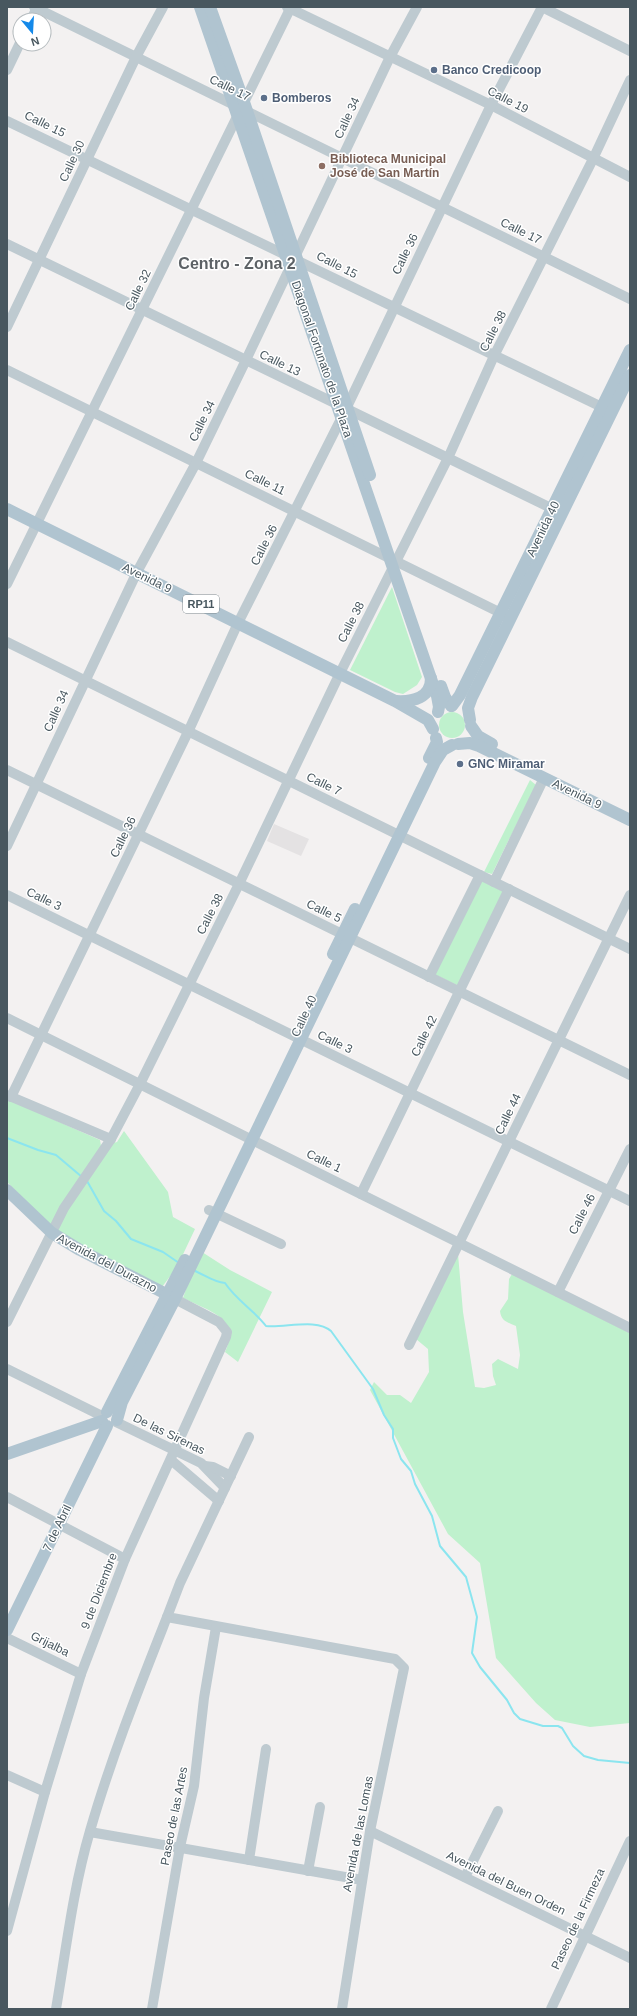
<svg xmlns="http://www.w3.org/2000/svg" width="637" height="2016" viewBox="0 0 637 2016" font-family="Helvetica,sans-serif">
  <rect width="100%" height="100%" fill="#f3f1f1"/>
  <path fill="#e4e2e3" d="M274 824 309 839 301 856 267 841Z"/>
  <g fill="#bff1cd">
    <path d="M392 587 422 677 417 685 403 694 395 692 350 670Z"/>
    <circle cx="452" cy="725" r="13"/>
    <path d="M530 780 536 785 492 874 484 872Z"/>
    <path d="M480 880 504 892 459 986 434 974Z"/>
    <path d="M7 1099 100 1140 101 1146 117 1142 124 1131 168 1192 173 1217 195 1229 177 1267 162 1287 60 1234 7 1182Z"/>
    <path d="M202 1252 230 1270 272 1292 238 1362 225 1352C241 1317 208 1311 183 1298L191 1274Z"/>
    <path d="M458 1254 463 1312 475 1387 484 1388 496 1385 493 1376 492 1364 498 1359 518 1369 520 1355 516 1326C507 1322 501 1321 500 1311L508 1299 509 1279 512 1274 630 1333V1723L590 1727 555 1720 536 1703 496 1658 480 1563 448 1534 370 1390 374 1382 387 1395H400L411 1403 429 1372 428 1349 416 1339Z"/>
  </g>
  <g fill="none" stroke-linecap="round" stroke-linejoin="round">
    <g stroke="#8be5ef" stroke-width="2">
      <path d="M7 1138 38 1150 56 1155 82 1177"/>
      <path d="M87 1181 104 1211 116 1221 131 1239 163 1252 179 1263"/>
      <path d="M193 1270C205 1275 213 1282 225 1283 236 1300 254 1310 266 1326 285 1328 317 1318 331 1331L373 1389 384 1415 393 1429V1438L401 1459 411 1471 415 1484 432 1516 440 1546 466 1577 477 1617 472 1653 480 1667 507 1700 514 1713 520 1719 543 1726H558L562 1728 573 1746 584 1756 598 1760 630 1763"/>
    </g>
    <g stroke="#becad0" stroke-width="10">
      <path d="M34 7 630 299"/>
      <path d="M287 7 491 105 630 177"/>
      <path d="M31 20 37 7"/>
      <path d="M7 70 20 43"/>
      <path d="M7 121 608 410"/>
      <path d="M7 244 553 509 555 514"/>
      <path d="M7 327 136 57 163 7"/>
      <path d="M7 370 507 616"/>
      <path d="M7 584 291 7"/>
      <path d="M7 642 630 949"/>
      <path d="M7 770 630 1075"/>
      <path d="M7 846 137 572 196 463 246 360 390 57 417 7"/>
      <path d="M494 882 544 778"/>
      <path d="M7 895 630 1201"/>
      <path d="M429 977 480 875"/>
      <path d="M7 1018 630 1328"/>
      <path d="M7 1095 111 1139"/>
      <path d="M11 1097 188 732 238 623 346 409 491 105 542 7 630 51"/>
      <path d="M361 1194 509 889"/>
      <path d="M209 1210 281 1244"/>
      <path d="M558 1292 630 1149"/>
      <path d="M7 1322 64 1208 111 1139 140 1084 239 884 340 673 448 458 494 356 593 159 630 80"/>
      <path d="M409 1345 630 895"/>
      <path d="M7 1369 102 1416"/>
      <path d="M116 1422 201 1463 225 1488"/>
      <path d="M249 1437 180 1583 167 1617 395 1659 404 1668 370 1831 342 2009"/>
      <path d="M171 1460 219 1501"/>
      <path d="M205 1466 213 1467 231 1476"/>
      <path d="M7 1497 125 1559"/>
      <path d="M7 1638 81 1674"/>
      <path d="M7 1775 45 1792"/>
      <path d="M370 1831 630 1958"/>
      <path d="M90 1832 362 1880"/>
      <path d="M249 1860 266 1749"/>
      <path d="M308 1871 320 1807"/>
      <path d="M465 1877 498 1811"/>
      <path d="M7 1931 45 1792 81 1674 125 1559 226 1337 227 1332 219 1322 175 1299"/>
      <path d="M56 2009C66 1950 73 1889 90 1831 111 1758 139 1688 167 1617"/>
      <path d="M152 2009 180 1847 194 1786 204 1698 216 1627"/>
      <path d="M551 2009 630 1841"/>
    </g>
    <g stroke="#b0c4d0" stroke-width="12">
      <path d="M200 7 437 696 439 707 438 712"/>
      <path d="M210 7 244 102 370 475"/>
      <path d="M7 509 395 701 428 720 433 729"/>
      <path d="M441 686 445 697 451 706"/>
      <path d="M396 701C413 702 431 698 431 678"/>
      <path d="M452 706 460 695 630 350"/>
      <path d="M470 720 468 708 472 697 630 375"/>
      <path d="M471 726 478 736 492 744"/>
      <path d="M458 744 470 743 479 746 630 820"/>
      <path d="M429 758 437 742 436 738"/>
      <path d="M333 954 355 909"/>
      <path d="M7 1190 52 1233 80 1250 174 1298"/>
      <path d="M107 1412 185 1260"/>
      <path d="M117 1420 122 1402 175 1299 435 762 443 750 452 745"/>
      <path d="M7 1454 102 1421"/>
      <path d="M7 1630 107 1426"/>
    </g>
  </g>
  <g fill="#5c6f8a" stroke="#fff" stroke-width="1.5">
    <circle cx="434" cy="70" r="4"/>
    <circle cx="264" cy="98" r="4"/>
    <circle cx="460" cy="764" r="4"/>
  </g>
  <circle fill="#8d6e63" stroke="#fff" stroke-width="1.5" cx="322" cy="166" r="4"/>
  <g text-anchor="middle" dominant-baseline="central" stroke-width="3" stroke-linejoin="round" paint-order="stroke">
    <rect fill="#fff" stroke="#7f898f" stroke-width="1" x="183" y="595" width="36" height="18" rx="3"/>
    <g font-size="11" font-weight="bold" fill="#48575f">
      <text x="201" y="604">RP11</text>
    </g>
    <g font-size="12" font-weight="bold" fill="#4e5e75" stroke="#fff" text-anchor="start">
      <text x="442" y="70">Banco Credicoop</text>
      <text x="272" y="98">Bomberos</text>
      <text x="468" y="764">GNC Miramar</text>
    </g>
    <g font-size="12" fill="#48575f" stroke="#fff">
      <text transform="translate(230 88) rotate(26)">Calle 17</text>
      <text transform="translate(508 100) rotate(27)">Calle 19</text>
      <text transform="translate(347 118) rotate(-65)">Calle 34</text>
      <text transform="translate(45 124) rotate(26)">Calle 15</text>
      <text transform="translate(72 161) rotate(-65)">Calle 30</text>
      <text transform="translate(521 231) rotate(26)">Calle 17</text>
      <text transform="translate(405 254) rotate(-64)">Calle 36</text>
      <text transform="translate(337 265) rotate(27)">Calle 15</text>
      <text transform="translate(138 290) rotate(-64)">Calle 32</text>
      <text transform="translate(493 331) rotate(-63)">Calle 38</text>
      <text transform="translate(322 359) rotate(71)">Diagonal Fortunato de la Plaza</text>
      <text transform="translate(280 363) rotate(26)">Calle 13</text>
      <text transform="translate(202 421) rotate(-64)">Calle 34</text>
      <text transform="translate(265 482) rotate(26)">Calle 11</text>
      <text transform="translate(543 529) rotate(-64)">Avenida 40</text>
      <text transform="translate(264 545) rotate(-63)">Calle 36</text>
      <text transform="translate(147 578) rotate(26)">Avenida 9</text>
      <text transform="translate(351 622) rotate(-63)">Calle 38</text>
      <text transform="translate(56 711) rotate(-66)">Calle 34</text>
      <text transform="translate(324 784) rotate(26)">Calle 7</text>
      <text transform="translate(577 794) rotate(26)">Avenida 9</text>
      <text transform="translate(123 837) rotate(-64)">Calle 36</text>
      <text transform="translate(44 899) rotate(26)">Calle 3</text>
      <text transform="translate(324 911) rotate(26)">Calle 5</text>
      <text transform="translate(210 914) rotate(-63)">Calle 38</text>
      <text transform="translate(304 1016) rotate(-65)">Calle 40</text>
      <text transform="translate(424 1036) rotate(-64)">Calle 42</text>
      <text transform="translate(335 1042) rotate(26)">Calle 3</text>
      <text transform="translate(508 1114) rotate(-64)">Calle 44</text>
      <text transform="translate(324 1161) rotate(26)">Calle 1</text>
      <text transform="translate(582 1214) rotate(-63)">Calle 46</text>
      <text transform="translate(107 1263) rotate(28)">Avenida del Durazno</text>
      <text transform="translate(169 1434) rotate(26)">De las Sirenas</text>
      <text transform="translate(57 1528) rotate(-64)">7 de Abril</text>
      <text transform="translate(99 1591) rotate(-69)">9 de Diciembre</text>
      <text transform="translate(50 1644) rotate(26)">Grijalba</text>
      <text transform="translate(174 1816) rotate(-79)">Paseo de las Artes</text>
      <text transform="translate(358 1834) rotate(-79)">Avenida de las Lomas</text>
      <text transform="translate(506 1883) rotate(26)">Avenida del Buen Orden</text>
      <text transform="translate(578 1919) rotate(-65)">Paseo de la Firmeza</text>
    </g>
    <g font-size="12" font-weight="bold" fill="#785e54" stroke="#fff" text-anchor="start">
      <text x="330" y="159">Biblioteca Municipal<tspan x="330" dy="14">José de San Martín</tspan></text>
    </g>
    <g font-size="16" font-weight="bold" fill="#5d6266" stroke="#fff">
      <text x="237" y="263">Centro - Zona 2</text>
    </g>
  </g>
  <rect width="637" height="2016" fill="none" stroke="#48575f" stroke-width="16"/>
  <g transform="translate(32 32) rotate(162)"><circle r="19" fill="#ffffff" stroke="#b6bcbf"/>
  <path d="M0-3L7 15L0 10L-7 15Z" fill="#1589e9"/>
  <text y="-6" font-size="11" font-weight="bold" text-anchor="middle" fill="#48575f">N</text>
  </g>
</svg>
